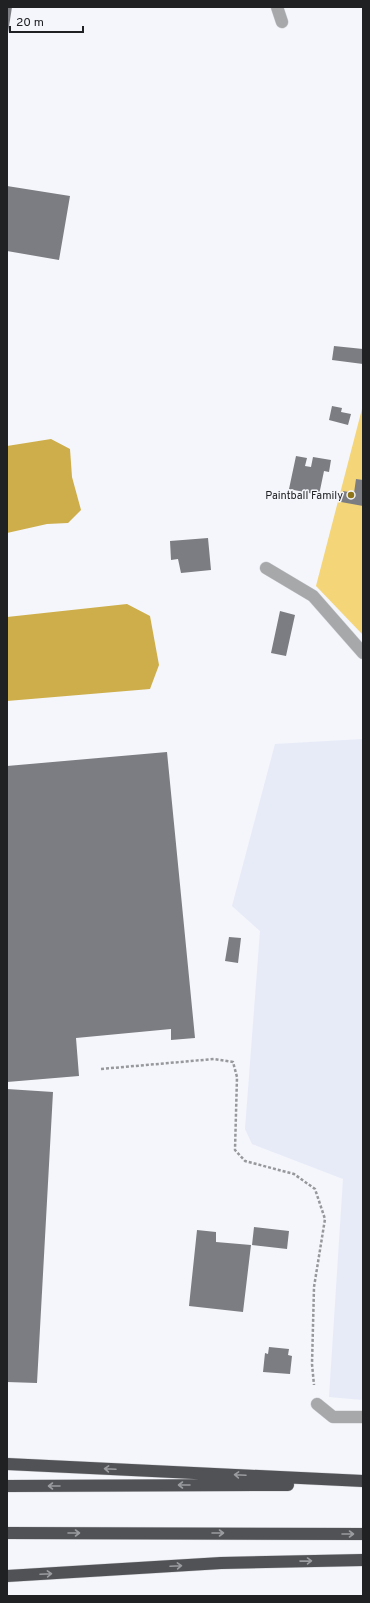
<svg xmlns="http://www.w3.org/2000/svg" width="370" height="1603" font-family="Overpass,sans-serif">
<rect width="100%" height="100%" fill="#f4f6fb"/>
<path fill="#e7ebf8" d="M363 739V1400L329 1397 343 1179 252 1144 245 1129 260 931 232 906 275 744Z"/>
<path fill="#f4d577" d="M363 405V635L316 586Z"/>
<path fill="#ceae4a" d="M51 439 70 449 72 477 81 510 68 523 47 524 7 533V446Z
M127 604 150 616 159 665 150 689 7 701V617Z"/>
<path fill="#7c7d83" d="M7 7H12L8 33H7Z
M7 186 70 196 59 260 7 251Z
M334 346 363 349V364L332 360Z
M332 406 342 408 341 412 351 414 348 425 329 420Z
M296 456 307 458 305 466 311 467 313 457 331 460 329 472 324 471 319 495 289 489Z
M356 479 363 480V506L341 502 343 491 354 493Z
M208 538 211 570 181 573 178 559 171 560 170 541Z
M280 611 295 615 286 656 271 653Z
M167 752 195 1038 171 1040V1029L76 1038 79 1076 7 1082V766Z
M229 937 241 938 238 963 225 961Z
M7 1089 53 1092 37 1383 7 1382Z
M254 1227 289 1231 287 1249 252 1245Z
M197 1230 216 1232V1242L251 1245 243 1312 189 1306Z
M269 1347 289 1349 288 1355 292 1356 290 1374 263 1372 265 1353 268 1354Z"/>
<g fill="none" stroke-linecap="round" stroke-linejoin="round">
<defs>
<path id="minor" d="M277 7 282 22
M266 568 313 596 363 653
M317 1404 333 1417H363"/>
<path id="highway" d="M7 1464 363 1481
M7 1486 288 1485
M7 1533 363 1534
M7 1576 221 1563 363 1560"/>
</defs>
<use href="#minor" stroke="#d2d4d8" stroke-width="13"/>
<use href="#highway" stroke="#d2d4d8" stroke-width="13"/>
<path stroke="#96989b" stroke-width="2.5" stroke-dasharray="3 2" stroke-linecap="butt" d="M101 1069 214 1059 233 1062 237 1077 235 1150 245 1161 294 1174 315 1189 325 1219 314 1287 312 1364 314 1385"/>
<use href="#minor" stroke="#a7a8aa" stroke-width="12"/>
<use href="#highway" stroke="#505256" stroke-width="12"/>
</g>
<defs><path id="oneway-shaft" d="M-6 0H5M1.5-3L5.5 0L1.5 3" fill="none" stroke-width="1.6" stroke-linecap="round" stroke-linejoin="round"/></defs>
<g stroke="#9a9ca0">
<use href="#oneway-shaft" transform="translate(110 1469) rotate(-177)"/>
<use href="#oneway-shaft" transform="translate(240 1475) rotate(-177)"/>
<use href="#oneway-shaft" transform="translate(184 1485) rotate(180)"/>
<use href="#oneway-shaft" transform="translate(54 1486) rotate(180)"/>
<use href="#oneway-shaft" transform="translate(74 1533)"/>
<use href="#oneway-shaft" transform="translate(218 1533)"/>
<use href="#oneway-shaft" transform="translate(348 1534)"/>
<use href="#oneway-shaft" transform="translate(306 1561) rotate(-1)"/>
<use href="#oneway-shaft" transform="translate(176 1566) rotate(-3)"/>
<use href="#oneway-shaft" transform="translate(46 1574) rotate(-3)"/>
</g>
<circle fill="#8f751a" stroke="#f4f6fb" stroke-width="1.5" cx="351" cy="495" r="4"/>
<g text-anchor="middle" stroke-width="3" stroke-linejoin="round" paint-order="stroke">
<g font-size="11" fill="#202123" stroke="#f4f6fb" text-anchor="end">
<text x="343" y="499">Paintball Family</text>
</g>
</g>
<rect width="370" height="1603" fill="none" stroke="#202123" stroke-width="16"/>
<path d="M10 26v6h73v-6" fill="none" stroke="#202123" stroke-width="2"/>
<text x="16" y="26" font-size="12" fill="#202123" stroke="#f4f6fb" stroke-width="3" paint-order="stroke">20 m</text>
</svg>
